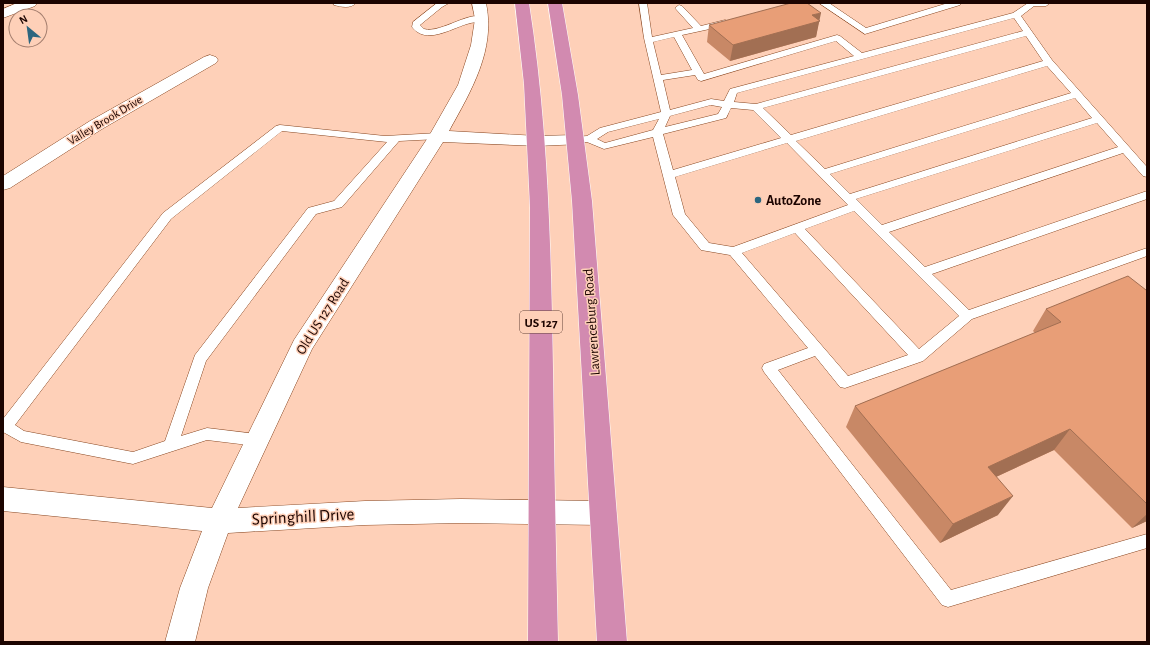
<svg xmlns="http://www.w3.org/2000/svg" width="1150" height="645" font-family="'Alegreya Sans',sans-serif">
<rect width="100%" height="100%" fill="#fed0b8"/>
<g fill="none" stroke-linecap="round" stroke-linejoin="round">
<defs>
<path id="service" d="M333 3H356C350 9 342 7 334 5Z
M437 3H449L442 7 420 25 424 29C441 34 474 7 486 19L485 21C479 22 473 22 467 24 450 29 426 45 412 27L413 22Z
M639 3H647L652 37 693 28 675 8 679 5 682 6 701 26 725 20 728 21 729 23 728 25 682 35 704 74 837 35 840 36 862 53 1013 13 1028 3H1050L1046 6H1034L1021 16 1052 60 1147 167V177L1143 176 1123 153 889 232 925 267 1147 191V199L932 274 969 310 1147 248V256L972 319 923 361 845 388 840 387 815 356 778 370 951 590 1147 534V548L948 607 942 605 764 372 762 368 764 364 808 348 730 255 701 250 673 215 653 137 604 149 587 142 575 143 570 140 575 137 587 136 600 128 661 112 644 38ZM1014 18 1023 31 756 104 734 102 737 93ZM1026 36 1043 61 791 135 763 108ZM674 37 692 70 661 75 653 42ZM836 41 854 56 730 89 724 101 711 99 670 110 663 80 695 75 698 80 701 81ZM1047 66 1071 93 825 169 796 141ZM1075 98 1092 118 850 194 830 174ZM711 105 722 107 718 114 665 127 670 116ZM731 108 753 110 781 138 673 170 663 134 726 118ZM659 119 653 130 605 143 597 139 608 132ZM1097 123 1118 147 882 225 856 199ZM787 143 848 205 733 247 709 243 685 214 675 177ZM854 211 959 316 919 349 805 229ZM795 233 908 355 848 376 742 253Z
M819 3H829L866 28 948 3H961L960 5 865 34Z
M280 125 385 136 438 133 443 136 438 139 399 141 342 207 316 214 206 361 181 436 207 428 257 434 262 436 264 440 262 444 257 446 207 440 133 464 21 442 3 432V419L163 213 276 126ZM282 131 387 142 334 201 308 208 195 355 165 441 133 452 24 431 15 425 171 219Z"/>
<path id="minor" d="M17 3H37L35 6 3 18V9Z
M472 3H486C496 50 471 91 449 131L537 136 575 135 581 136 584 140 581 144 537 146 443 142 312 349 238 508 365 501 461 499 603 501 612 505 616 513 612 521 603 525 461 523 365 525 228 533 208 588 195 642H165L180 588 202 531 3 511V487L212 508 294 340 429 136 458 85 471 45 475 19Z
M210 55 216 57 218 60 216 63 102 129 10 188 3 190V176L90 121 204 57Z"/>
<path id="trunk" d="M515 3H529C548 124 551 246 553 369 554 460 556 551 558 642H528L530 207 524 84Z
M548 3H562L578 95 592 201 627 642H597L572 201 562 95Z"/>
</defs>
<use href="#service" stroke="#884620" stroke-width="1"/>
<use href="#minor" stroke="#884620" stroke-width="1"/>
<use href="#trunk" stroke="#fff" stroke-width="1"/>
<use href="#service" fill="#fff" fill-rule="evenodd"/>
<use href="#minor" fill="#fff" fill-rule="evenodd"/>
<use href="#trunk" fill="#d28ab0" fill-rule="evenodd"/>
</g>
<path fill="#c88866" d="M819 20 816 37 730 61 707 42 709 25Z
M1147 290V521L1132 528 1054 450 996 477 998 515 940 543 846 427 855 406 1035 333 1033 331 1046 309Z"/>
<path fill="#a26f53" d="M821 13 816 37 730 61 733 45 812 15Z
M1070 429 1054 450 974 487 988 467Z
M1013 496 998 515 940 543 953 524Z
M1147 514V521L1132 528Z"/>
<path fill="#e89e77" stroke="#a26f53" d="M791 3H807L821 13 812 15 820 21 733 45 709 25Z
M1128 276 1146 290H1147V504L1070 429 988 467 1013 496 953 524 855 406 1061 322 1046 309Z"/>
<circle fill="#2c667f" stroke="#fed0b8" stroke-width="1.5" cx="758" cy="200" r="4"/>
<g text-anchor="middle" stroke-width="3" stroke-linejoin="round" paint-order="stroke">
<g font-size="12" fill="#1c0400" stroke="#fed0b8">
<text transform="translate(105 120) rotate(-31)" y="4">Valley Brook Drive</text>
</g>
<rect fill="#fed0b8" stroke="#604137" stroke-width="1" x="520" y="311" width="42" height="22" rx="3"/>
<g font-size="13" font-weight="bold" fill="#1c0400">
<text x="541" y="327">US 127</text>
</g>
<g font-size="14" font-weight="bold" fill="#1c0400" stroke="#fed0b8" text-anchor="start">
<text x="766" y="205">AutoZone</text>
</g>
<g font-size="14" fill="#1c0400" stroke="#fed0b8">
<text transform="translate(322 316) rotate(-58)" y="5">Old US 127 Road</text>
<text transform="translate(591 322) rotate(-94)" y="5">Lawrenceburg Road</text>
</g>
<g font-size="17" fill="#1c0400" stroke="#fed0b8">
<text transform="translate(303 516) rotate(-3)" y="6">Springhill Drive</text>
</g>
</g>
<rect width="1150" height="645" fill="none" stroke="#1c0400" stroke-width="8"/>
<g transform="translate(28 28) rotate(331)"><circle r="19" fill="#fed0b8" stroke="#a47e6e"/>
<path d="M0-3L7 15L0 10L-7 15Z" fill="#2c667f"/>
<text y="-6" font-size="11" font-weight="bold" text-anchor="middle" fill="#1c0400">N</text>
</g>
</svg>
